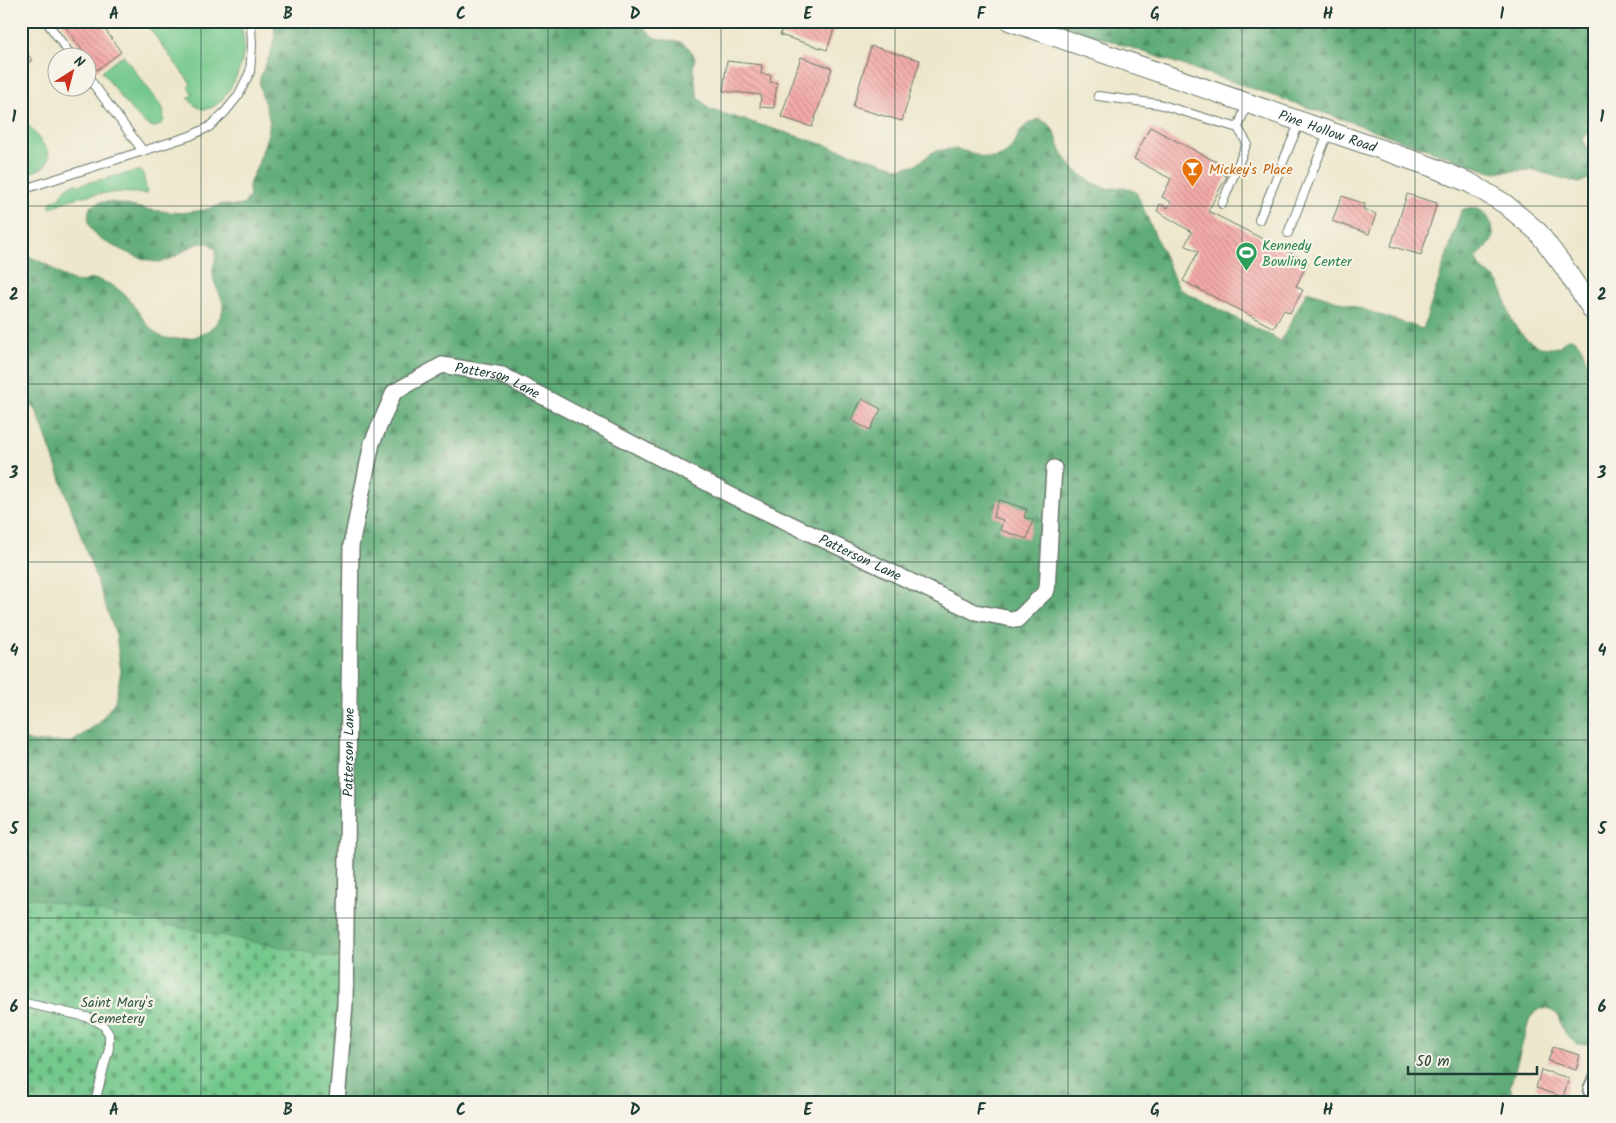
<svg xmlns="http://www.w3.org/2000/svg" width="1616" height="1123" font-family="Kalam,sans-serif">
<defs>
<pattern id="forest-firs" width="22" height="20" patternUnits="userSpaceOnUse" patternTransform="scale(1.25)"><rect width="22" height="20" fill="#5eac78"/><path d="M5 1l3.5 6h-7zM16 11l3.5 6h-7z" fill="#4d8d63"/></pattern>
<pattern id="cemetery-stones" width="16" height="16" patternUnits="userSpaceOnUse" patternTransform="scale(1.25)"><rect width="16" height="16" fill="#73c88c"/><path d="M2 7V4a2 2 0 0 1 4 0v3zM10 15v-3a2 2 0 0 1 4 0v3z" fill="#5ea473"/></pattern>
<pattern id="building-back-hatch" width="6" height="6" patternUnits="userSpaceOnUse" patternTransform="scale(1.25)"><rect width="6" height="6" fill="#f4aba9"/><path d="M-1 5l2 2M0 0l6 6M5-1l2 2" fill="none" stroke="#c58c8a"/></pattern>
</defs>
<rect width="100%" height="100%" fill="#f7f3e8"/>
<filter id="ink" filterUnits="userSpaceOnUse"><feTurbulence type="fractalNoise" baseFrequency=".02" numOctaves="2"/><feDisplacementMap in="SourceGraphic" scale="10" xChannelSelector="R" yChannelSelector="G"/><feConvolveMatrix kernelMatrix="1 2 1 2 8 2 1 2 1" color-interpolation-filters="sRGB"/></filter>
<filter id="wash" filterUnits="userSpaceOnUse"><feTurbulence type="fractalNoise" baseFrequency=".0096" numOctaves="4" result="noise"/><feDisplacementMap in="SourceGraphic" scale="20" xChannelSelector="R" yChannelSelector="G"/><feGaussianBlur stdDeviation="1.12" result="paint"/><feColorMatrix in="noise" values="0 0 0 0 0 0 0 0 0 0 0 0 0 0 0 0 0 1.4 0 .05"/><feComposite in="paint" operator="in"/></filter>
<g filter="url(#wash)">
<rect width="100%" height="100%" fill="#ede7cc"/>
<path fill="#73c88c" stroke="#498260" d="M144 21H162L169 30 180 21H240C243 33 245 44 243 56 239 78 213 132 188 98L193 94 188 87 191 84Z
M123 55 163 108 164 120C162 123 160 126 155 127 140 128 111 83 102 71Z
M21 115 48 151C53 169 34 171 21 175V149L23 148 21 140 26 137 21 130Z
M137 171H141L143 173 147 194C119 191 76 192 52 208L49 206 52 201 61 197C64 188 68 186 76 183L78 185Z"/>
<path fill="url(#forest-firs)" stroke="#3e7456" d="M272 21H637L655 38 681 42 689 48 695 58 693 69 698 97 709 109 900 168C905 167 911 166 916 164 923 161 928 154 935 151 940 150 949 149 954 149 970 150 984 162 999 157 1021 148 1013 124 1040 119L1050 125 1055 133 1061 151 1073 169 1090 181 1106 189 1124 187 1136 192 1179 289 1281 341 1307 291 1423 329 1461 211C1477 200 1494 218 1493 235 1492 245 1483 250 1476 257 1478 272 1494 273 1500 285 1505 293 1505 302 1508 310 1513 328 1529 347 1548 348 1551 349 1556 347 1559 347L1564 341 1571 338C1585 345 1581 350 1587 362 1588 365 1592 368 1595 371V1038C1579 1057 1560 1031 1558 1015 1551 1010 1547 1008 1538 1009L1530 1018 1510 1087 1515 1102H55L21 908V738L32 742H72L99 723 115 701 121 671 116 635 37 412 24 396 21 395V253C31 257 40 261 49 266 59 273 66 281 79 282 84 282 89 279 94 279 100 280 110 284 115 287 134 299 141 322 158 335 166 340 179 339 188 338 205 337 228 319 222 300 219 291 214 285 213 275 212 265 217 261 216 250L209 243C205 243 201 243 197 244 183 249 172 263 155 262 143 260 104 244 96 235 88 227 87 217 90 207L100 202H111L150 210 182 213 205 210 222 204 235 206 243 205 250 196C246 183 254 175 258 164 262 152 267 139 269 127 272 114 257 92 260 79 265 60 281 42 272 21Z
M1052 21H1595V126L1583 139 1595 165V176L1579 183 1533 170 1491 172 1345 120Z"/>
<path fill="url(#cemetery-stones)" stroke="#498260" d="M21 896 341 959 332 1102H21Z"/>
<g id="blocks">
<path fill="url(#building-back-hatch)" d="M61 21H99L121 52 97 70Z
M784 21H830L836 23 827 50 780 35Z
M21 45 32 60 21 68Z
M871 46 920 60 902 121 853 107Z
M801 57 832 68 812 127 781 117Z
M727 61 762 65 761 74 771 75 770 82 777 83 774 108 760 107 761 95 723 91Z
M1150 127 1226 167 1223 174 1227 176 1208 211 1308 262 1296 286 1303 290 1290 313 1284 310 1274 328 1183 281 1198 252 1185 245 1192 232 1157 211 1160 204 1168 208 1171 202 1162 197 1171 179 1134 159Z
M1407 194 1437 203 1421 255 1391 246Z
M1342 196 1365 204 1363 209 1376 214 1369 234 1332 221Z
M862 399 881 409 870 430 851 420Z
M999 500 1027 509 1024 517 1033 520 1027 539 1000 530 1003 520 993 517Z
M1553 1047 1580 1055 1576 1070 1548 1061Z
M1541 1070 1569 1078 1563 1097 1536 1088Z"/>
</g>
</g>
<g filter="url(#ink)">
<use href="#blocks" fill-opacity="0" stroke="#677869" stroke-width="1"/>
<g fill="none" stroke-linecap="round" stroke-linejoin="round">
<defs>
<path id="service" d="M46 21 73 58
M88 77 143 151
M1098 96 1159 104 1238 128 1247 103
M21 190 190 136 209 127 225 112 238 96 250 72 252 46 251 25 249 21
M1222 204 1247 143 1238 128
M1259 220 1300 121
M1288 233 1329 131
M21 1002 91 1018 103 1025 109 1034V1048L95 1102"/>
<g id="minor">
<path d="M1591 1090 1595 1081"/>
<path id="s1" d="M337 1102 345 1004 351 546 372 443 394 392 442 365 502 375 734 497 975 612 1017 620 1047 590 1054 468"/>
</g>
<g id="tertiary">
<path id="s2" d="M1010 21 1432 167 1470 183 1505 204 1538 232 1562 264 1595 314"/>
</g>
</defs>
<use href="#service" stroke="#677869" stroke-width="10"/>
<use href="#minor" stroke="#677869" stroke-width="18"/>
<use href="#tertiary" stroke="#677869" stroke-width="21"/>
<use href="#service" stroke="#fff" stroke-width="8"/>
<use href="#minor" stroke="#fff" stroke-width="15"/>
<use href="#tertiary" stroke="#fff" stroke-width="19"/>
</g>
</g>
<path fill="none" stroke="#1f3d34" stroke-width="1" stroke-opacity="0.55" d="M201 21V1102M374 21V1102M548 21V1102M721 21V1102M895 21V1102M1068 21V1102M1242 21V1102M1415 21V1102M21 206H1595M21 384H1595M21 562H1595M21 740H1595M21 918H1595"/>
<defs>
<symbol id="bar-pin" viewBox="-11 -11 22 30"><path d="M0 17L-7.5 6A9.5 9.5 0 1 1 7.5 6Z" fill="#e8710a" stroke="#f7f3e8"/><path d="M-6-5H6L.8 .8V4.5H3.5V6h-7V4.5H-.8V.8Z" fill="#fff"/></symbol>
<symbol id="stadium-pin" viewBox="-11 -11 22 30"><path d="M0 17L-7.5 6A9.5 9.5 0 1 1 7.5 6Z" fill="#2e9e5b" stroke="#f7f3e8"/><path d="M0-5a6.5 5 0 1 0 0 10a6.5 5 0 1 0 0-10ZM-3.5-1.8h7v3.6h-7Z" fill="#fff"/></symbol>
</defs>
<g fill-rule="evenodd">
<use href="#bar-pin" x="1180" y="156" width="25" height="34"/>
<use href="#stadium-pin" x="1234" y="240" width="25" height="34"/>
</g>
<g text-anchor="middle" stroke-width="4.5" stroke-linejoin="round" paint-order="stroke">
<g font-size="14" fill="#1f3d34" stroke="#f7f3e8">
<text dy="5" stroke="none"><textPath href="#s2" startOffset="336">Pine Hollow Road</textPath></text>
<text dy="5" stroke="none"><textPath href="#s1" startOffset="830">Patterson Lane</textPath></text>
<text dy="5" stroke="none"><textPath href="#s1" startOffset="1235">Patterson Lane</textPath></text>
<text dy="5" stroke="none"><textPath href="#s1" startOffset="350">Patterson Lane</textPath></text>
</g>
<g font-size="14" fill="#c56008" stroke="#f7f3e8" text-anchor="start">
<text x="1209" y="174">Mickey's Place</text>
</g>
<g font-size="14" fill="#27864d" stroke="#f7f3e8" text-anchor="start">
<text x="1262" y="250">Kennedy<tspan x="1262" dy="16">Bowling Center</tspan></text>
</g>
<g font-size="14" fill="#305946" stroke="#f7f3e8">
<text x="117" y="1007">Saint Mary's<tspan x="117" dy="16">Cemetery</tspan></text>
</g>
</g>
<rect width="1616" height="1123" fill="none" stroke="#f7f3e8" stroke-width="55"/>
<g transform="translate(72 72) rotate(36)"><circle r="24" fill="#f7f3e8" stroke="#a1aaa0"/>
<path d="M0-4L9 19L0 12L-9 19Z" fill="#c8321e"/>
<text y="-8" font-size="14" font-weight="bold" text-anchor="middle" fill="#1f3d34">N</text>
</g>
<path d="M1408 1066v8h129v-8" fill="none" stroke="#1f3d34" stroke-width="2.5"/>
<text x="1416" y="1066" font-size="15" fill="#1f3d34" stroke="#f7f3e8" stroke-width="4" paint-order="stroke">50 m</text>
<rect x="28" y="28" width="1560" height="1068" fill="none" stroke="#1f3d34" stroke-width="2"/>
<g font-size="16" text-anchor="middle" font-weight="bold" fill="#1f3d34">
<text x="114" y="19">A</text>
<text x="288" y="19">B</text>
<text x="461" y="19">C</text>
<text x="635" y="19">D</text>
<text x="808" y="19">E</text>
<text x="981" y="19">F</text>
<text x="1155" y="19">G</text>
<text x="1328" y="19">H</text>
<text x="1502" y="19">I</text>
<text x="14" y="122">1</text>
<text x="1602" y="122">1</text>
<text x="14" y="300">2</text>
<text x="1602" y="300">2</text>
<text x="14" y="478">3</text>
<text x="1602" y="478">3</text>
<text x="14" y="656">4</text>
<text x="1602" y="656">4</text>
<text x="14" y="834">5</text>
<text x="1602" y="834">5</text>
<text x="14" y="1012">6</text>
<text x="1602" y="1012">6</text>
<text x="114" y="1115">A</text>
<text x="288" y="1115">B</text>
<text x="461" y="1115">C</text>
<text x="635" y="1115">D</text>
<text x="808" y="1115">E</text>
<text x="981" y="1115">F</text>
<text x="1155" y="1115">G</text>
<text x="1328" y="1115">H</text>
<text x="1502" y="1115">I</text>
</g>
</svg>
